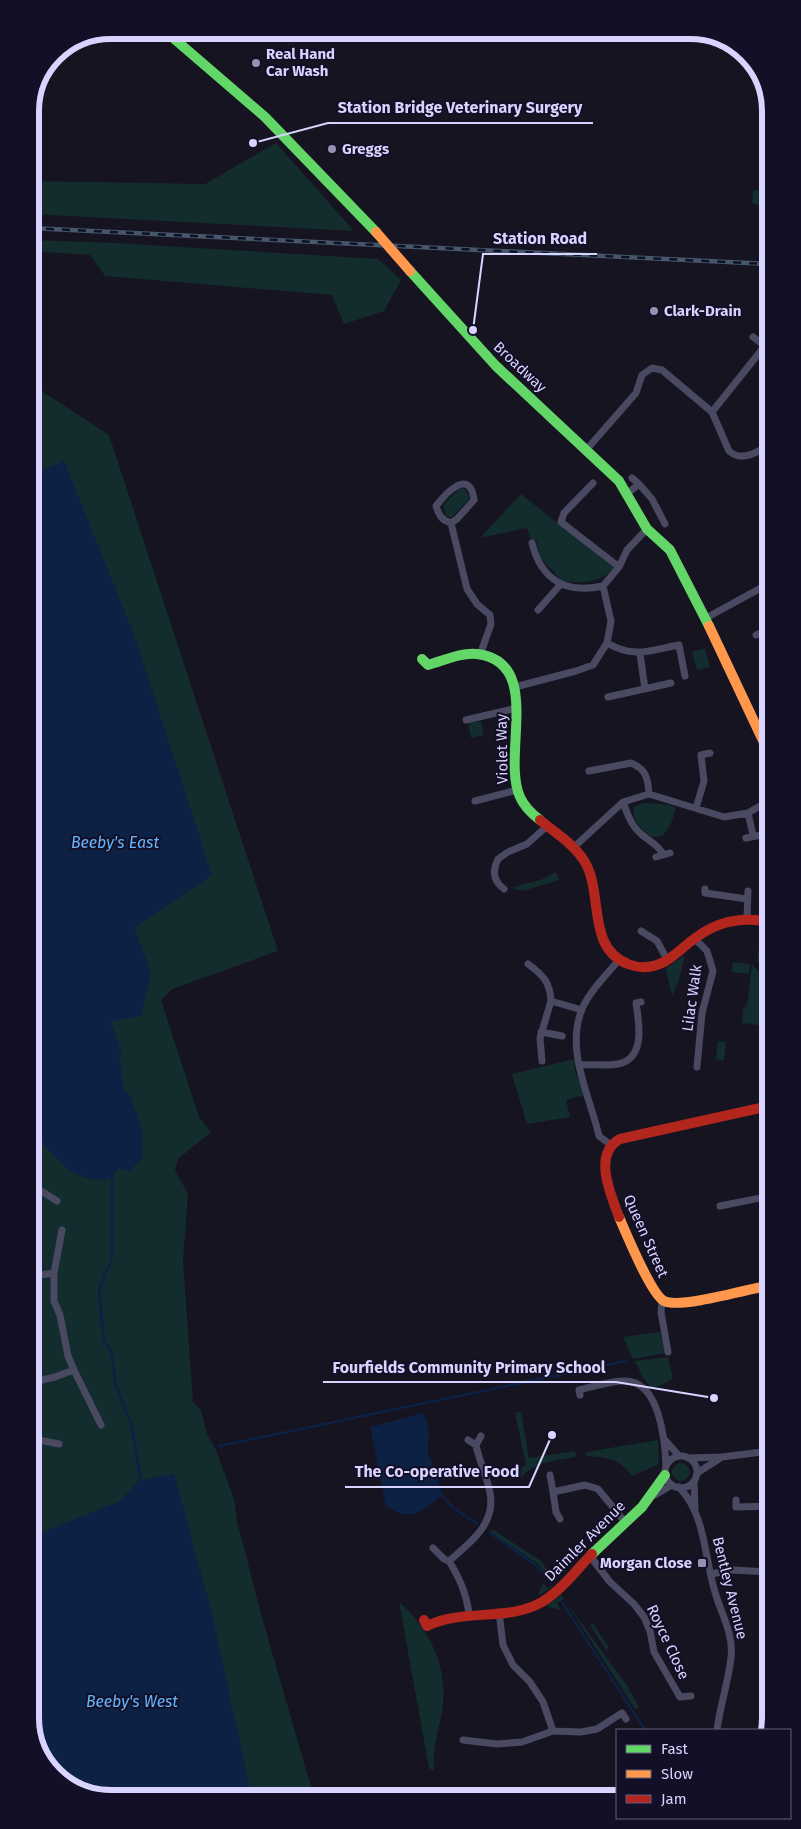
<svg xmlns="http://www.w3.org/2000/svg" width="801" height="1829" font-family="'Fira Sans',sans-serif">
<rect width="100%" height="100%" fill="#161421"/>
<path fill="#132c2d" d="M276 143 354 231 30 214V181L205 184Z
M753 190 767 191V209L752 203Z
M31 240 115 243 378 259 401 280 384 311 344 324 332 295 105 276 90 255 31 251Z
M31 384 109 435 278 951 172 989 161 1000 199 1117 211 1132 178 1159 175 1170 188 1194 183 1261 193 1402 201 1410 207 1434 216 1450 234 1499 237 1521 261 1614 314 1797 106 1799 62 1782 34 1744Z
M460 488 465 489 470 498 452 517 446 516 443 505Z
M521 494 614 568C600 583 581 584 562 581L540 557 536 540 531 541 527 528 480 538Z
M705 648 710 667 697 670 692 652Z
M481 721 484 735 471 738 468 723Z
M643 803 665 804 676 807C674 815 671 827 665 833 652 847 630 821 634 807Z
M556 872 559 880 523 891 514 889 513 887 543 879Z
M759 945 764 946 762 964 757 962Z
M685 955 678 983 672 996 666 968Z
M733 962 750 964 749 974 732 972Z
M752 964 769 984V1026L742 1023 743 1009 747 1006Z
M718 1041 726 1042 724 1061 716 1059Z
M574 1059 575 1071 585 1095 566 1100 570 1117 527 1124 512 1074Z
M660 1332 665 1353 633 1359 623 1337Z
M668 1357 673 1379 653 1389 644 1379 635 1361Z
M521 1412 529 1458 575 1451 576 1457C559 1460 532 1462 521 1478L520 1469 526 1465 515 1413Z
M658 1440 659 1464 632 1476C617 1457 609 1458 586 1456V1452Z
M672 1472a9 9 0 1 1 18 0a9 9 0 1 1-18 0Z
M492 1529 541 1561 548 1571 545 1573 538 1564 490 1532Z
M543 1582 547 1588 555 1585 538 1596Z
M561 1595 626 1684 639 1707 635 1709 564 1599 557 1603 560 1608 559 1610 546 1606Z
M399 1602C430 1629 449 1668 442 1711 439 1730 432 1752 434 1771L429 1768Z
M593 1623 609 1648 606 1650 590 1625Z"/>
<path fill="#0d2144" d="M64 461 134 635 212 875 134 928 151 972 141 1016 110 1021 122 1051 119 1053 124 1092H128C134 1109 148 1135 141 1153L143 1156 129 1172 118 1168 112 1178C75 1187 52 1156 33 1129L31 476Z
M424 1413 429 1429 428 1453 437 1475 442 1495C423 1510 412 1524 386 1506L370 1427Z
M174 1474 211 1610 252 1798 106 1799 62 1782 34 1744V1536L120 1501 139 1480Z"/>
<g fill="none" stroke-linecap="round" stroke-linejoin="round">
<path stroke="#0d2144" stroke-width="2.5" d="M112 1176V1257L99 1291 104 1341 111 1351 116 1386 132 1426 141 1482
M219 1446 626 1361
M441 1494 453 1508 477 1524
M490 1533 537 1566 551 1583
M562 1602 645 1730"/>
<path stroke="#4a4962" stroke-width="7" d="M753 337 765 346
M712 412 767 343
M587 449 636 393 642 375 652 368 662 370 712 412 729 451C741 462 755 453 768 446
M593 483 564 513 561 522 619 567
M639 484 652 499 665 524
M627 494 639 484 632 478
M451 523 457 519 474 500C470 467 446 493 436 506 439 515 441 520 451 523L467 589 477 604 490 615 491 624 480 655
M532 543C541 580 566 594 603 586
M538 610 560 585
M706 618 768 584
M756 635 761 633 768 650
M607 643C635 659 650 650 679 645L685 676
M640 654 645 689
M515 687 576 671 593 665 607 643 611 621 603 586 619 567 627 550 647 529
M608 697 671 683
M466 720 517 708
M589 771 631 763C646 769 648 778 649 794
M475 801 517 790
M623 802C627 813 631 825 640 833 648 841 657 843 663 854
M696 808 704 781 701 755 710 753
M748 813 753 835
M746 838 761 835
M573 848 623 802 649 794 724 817 748 813 769 801
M656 857 670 853
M504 889C493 881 492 871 498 859L508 852 527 844 546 827
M705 889V893L747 899
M747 918 748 891
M641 931 657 941 668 961
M695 939 707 951 713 971 702 1013 697 1067
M528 964C543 975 550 982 551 1001L582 1010
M541 1032 562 1036
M542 1061 540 1038 551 1001
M579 1065C592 1064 606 1066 618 1064 646 1059 639 1022 636 1003L641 1002
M611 1145 599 1136C590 1096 565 1051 582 1009 590 991 606 975 619 960
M33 1186 57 1201
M720 1206 770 1196
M54 1273V1301L60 1315 68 1356 74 1370
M33 1276 54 1273 62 1230
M662 1300 661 1312 668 1352
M33 1382 55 1377 74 1370 101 1425
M580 1395 579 1390C593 1387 609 1381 624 1381 660 1380 665 1441 666 1466
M34 1439 59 1444
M468 1440 476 1445
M665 1440 679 1456
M665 1472a16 16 0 1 1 32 0a16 16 0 1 1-32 0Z
M688 1458 722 1457 770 1451
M697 1473 722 1457
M550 1475 553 1492 585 1485 598 1489 625 1522
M694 1481 695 1509
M679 1487C706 1515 704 1557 715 1592 721 1614 734 1634 731 1658 728 1683 720 1706 717 1730
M553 1492 556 1512 560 1519
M655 1495 672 1485
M736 1500V1507L770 1506
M433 1548 444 1559 449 1561
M590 1556 610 1582 634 1604 644 1617 650 1631 654 1652 680 1697 691 1696
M711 1574 733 1570 771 1572
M499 1612 503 1645 513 1665 530 1682 543 1702 553 1731
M469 1613C466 1593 460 1579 449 1561 470 1543 496 1524 490 1493 487 1476 479 1461 476 1445L481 1436
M463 1740 497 1744 522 1742 553 1731 581 1732 597 1729 622 1713 626 1719"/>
<path stroke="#63d668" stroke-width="10" d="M164 30 265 117 376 232
M410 271 496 366 619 481 647 529 670 550 709 626
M422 659 428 665C443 661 461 652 477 654 544 662 501 755 520 797 524 806 532 814 540 820
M592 1554 642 1507 665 1475"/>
<path stroke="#ff974d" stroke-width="10" d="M709 626 768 751
M619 1217C626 1233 651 1294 664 1301 680 1309 749 1289 770 1285"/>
<path stroke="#b3261e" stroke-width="10" d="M540 820C555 833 576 845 586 864 603 896 587 948 628 964 640 969 652 968 664 962 675 956 684 946 694 939 717 921 741 916 769 922
M619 1217C611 1195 592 1154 620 1139L769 1106
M424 1620 427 1626C464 1608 507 1622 542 1602 562 1590 576 1570 592 1554"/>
<defs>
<path id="rail" d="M30 228 767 264"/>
</defs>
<use href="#rail" stroke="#43596b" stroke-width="4.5"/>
<use href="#rail" stroke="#130f26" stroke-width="2.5" stroke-dasharray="8" stroke-linecap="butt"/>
<path stroke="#ff974d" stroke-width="10" d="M376 232 410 271"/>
</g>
<g fill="#9591b1" stroke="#130f26" stroke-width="2">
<circle cx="256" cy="63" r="5"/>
<circle cx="332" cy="149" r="5"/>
<circle cx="654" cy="311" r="5"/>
<rect x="697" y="1558" width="10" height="10" rx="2.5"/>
</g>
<g text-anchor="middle" stroke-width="4" stroke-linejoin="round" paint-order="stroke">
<g font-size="15" font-weight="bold" fill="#d9d4ff" stroke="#130f26" text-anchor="start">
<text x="266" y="59">Real Hand<tspan x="266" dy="17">Car Wash</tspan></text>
<text x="342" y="154">Greggs</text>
<text x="664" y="316">Clark-Drain</text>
<text x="692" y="1568" text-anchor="end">Morgan Close</text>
</g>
<g font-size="15" fill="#d9d4ff" stroke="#130f26">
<text transform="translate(520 367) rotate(43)" y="5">Broadway</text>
<text transform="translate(502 749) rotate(-91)" y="5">Violet Way</text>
<text transform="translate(692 998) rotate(-82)" y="5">Lilac Walk</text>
<text transform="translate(646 1236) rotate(66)" y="5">Queen Street</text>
<text transform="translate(585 1541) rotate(-45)" y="5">Daimler Avenue</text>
<text transform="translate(730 1588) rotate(76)" y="5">Bentley Avenue</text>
<text transform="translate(668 1642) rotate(65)" y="5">Royce Close</text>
</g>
<g font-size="16" font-style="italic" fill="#62b6ff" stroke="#130f26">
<text x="115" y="848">Beeby's East</text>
<text x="132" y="1707">Beeby's West</text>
</g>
</g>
<path d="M0 0H801V1829H0ZM111 39H690A72 72 0 0 1 762 111V1718A72 72 0 0 1 690 1790H111A72 72 0 0 1 39 1718V111A72 72 0 0 1 111 39Z" fill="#130f26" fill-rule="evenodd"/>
<path fill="none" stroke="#d9d4ff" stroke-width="6" d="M111 39H690A72 72 0 0 1 762 111V1718A72 72 0 0 1 690 1790H111A72 72 0 0 1 39 1718V111A72 72 0 0 1 111 39Z"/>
<path fill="none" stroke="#d9d4ff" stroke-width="2" d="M253 143L328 123H593M473 330L483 254H597M714 1398L616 1382H323M552 1435L529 1487H345"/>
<g fill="#d9d4ff" stroke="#130f26" stroke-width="2">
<circle cx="253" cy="143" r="5"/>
<circle cx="473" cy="330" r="5"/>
<circle cx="714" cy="1398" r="5"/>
<circle cx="552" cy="1435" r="5"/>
</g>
<g font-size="16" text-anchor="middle" font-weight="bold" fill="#d9d4ff" stroke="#130f26" stroke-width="4" stroke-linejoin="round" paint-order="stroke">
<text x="460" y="113">Station Bridge Veterinary Surgery</text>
<text x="540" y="244">Station Road</text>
<text x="469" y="1373">Fourfields Community Primary School</text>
<text x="437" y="1477">The Co-operative Food</text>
</g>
<rect x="616" y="1729" width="175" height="90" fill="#130f26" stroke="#625e7d"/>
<rect x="626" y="1745" width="25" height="8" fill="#63d668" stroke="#625e7d"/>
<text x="661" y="1754" font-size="15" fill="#d9d4ff">Fast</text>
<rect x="626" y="1770" width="25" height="8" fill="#ff974d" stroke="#625e7d"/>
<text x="661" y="1779" font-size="15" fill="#d9d4ff">Slow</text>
<rect x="626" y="1795" width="25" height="8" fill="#b3261e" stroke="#625e7d"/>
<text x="661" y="1804" font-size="15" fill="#d9d4ff">Jam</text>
</svg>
